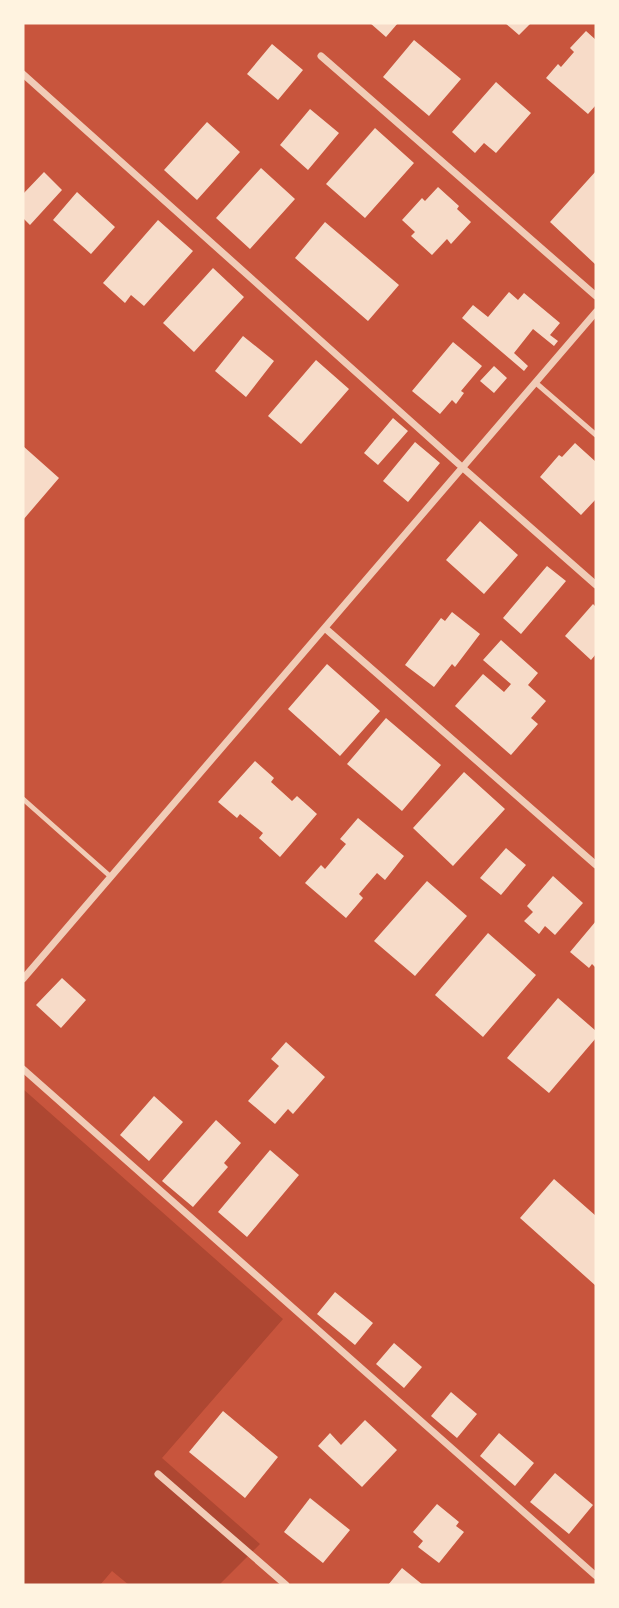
<svg xmlns="http://www.w3.org/2000/svg" width="619" height="1608" font-family="Roboto,sans-serif">
<rect width="100%" height="100%" fill="#c8553d"/>
<path fill="#ae4732" d="M23 1089 283 1319 162 1458 260 1544 219 1585H129L112 1571 100 1585H23Z"/>
<path fill="#f7dbc8" d="M370 23H398L386 37Z
M505 23H531L519 35Z
M586 31 596 40V105L588 114 546 78 558 64 561 67 574 52 570 48Z
M414 40 461 79 429 116 383 77Z
M272 44 303 70 278 100 247 74Z
M496 82 531 113 496 153 484 143 475 153 452 132Z
M310 109 339 133 308 170 280 145Z
M207 122 240 152 197 200 164 170Z
M375 128 414 163 365 218 326 184Z
M261 168 295 199 250 249 216 218Z
M596 171V265L550 222Z
M44 172 62 190 30 225 23 218V194Z
M438 187 459 206 457 209 471 222 451 244 447 239 432 255 411 236 415 232 402 220 422 198 425 201Z
M77 192 115 227 91 254 53 220Z
M158 220 193 251 144 306 131 295 125 303 103 283Z
M325 222 399 285 368 321 295 258Z
M213 268 244 297 194 352 163 323Z
M509 292 518 300 524 293 560 323 550 335 558 341 554 346 533 329 514 353 528 366 524 371 462 318 473 305 488 317Z
M243 336 274 361 246 397 215 371Z
M453 342 482 366 461 391 464 393 456 404 452 400 440 414 412 391Z
M316 360 349 389 301 444 268 416Z
M494 366 507 378 494 393 480 381Z
M393 418 408 431 378 465 364 453Z
M415 442 440 463 408 502 383 481Z
M575 443 596 462V499L581 515 540 477 559 455 562 457Z
M23 446 59 478 23 520Z
M480 521 518 555 484 594 446 560Z
M547 566 566 581 521 634 503 618Z
M593 604 596 607V654L591 660 565 636Z
M452 612 480 634 455 667 452 664 434 687 405 665 441 618 445 621Z
M501 640 538 673 528 685 546 701 531 718 538 724 511 755 455 706 483 674 504 692 511 684 483 660Z
M327 664 380 711 340 756 288 709Z
M386 718 441 765 402 811 347 764Z
M255 761 274 778 271 782 292 801 297 796 317 814 280 857 259 838 263 833 240 814 237 818 218 802Z
M464 772 505 809 453 866 413 828Z
M358 818 404 856 385 880 377 873 359 894 363 898 346 918 305 883 321 865 325 869 346 844 340 839Z
M506 848 526 865 501 895 480 878Z
M553 876 583 903 555 935 545 926 539 934 524 921 533 912 527 906Z
M427 881 467 916 415 976 374 941Z
M596 921V968L592 964 589 968 570 952Z
M488 933 536 975 483 1037 435 995Z
M62 978 86 1000 61 1028 36 1005Z
M558 998 596 1031V1038L549 1093 507 1058Z
M286 1042 325 1077 293 1114 288 1109 275 1124 248 1101 279 1066 271 1059Z
M154 1096 183 1122 149 1161 120 1135Z
M216 1120 241 1143 224 1163 228 1167 193 1207 162 1181Z
M270 1150 299 1175 247 1237 218 1212Z
M554 1179 596 1216V1286L520 1218Z
M335 1292 373 1323 355 1345 317 1314Z
M394 1343 422 1367 404 1388 376 1364Z
M451 1392 477 1414 457 1438 431 1416Z
M223 1411 278 1457 245 1498 189 1452Z
M365 1420 397 1450 362 1487 318 1446 330 1433 341 1445Z
M499 1433 534 1463 515 1486 480 1456Z
M555 1473 593 1505 569 1534 530 1502Z
M310 1498 350 1530 323 1563 284 1532Z
M437 1504 459 1522 456 1526 464 1532 439 1563 418 1547 423 1541 413 1532Z
M402 1568 423 1585H388Z"/>
<g fill="none" stroke-linecap="round" stroke-linejoin="round">
<path stroke="#f1ccb7" stroke-width="5" d="M536 383 596 435
M23 799 111 877"/>
<path stroke="#f1ccb7" stroke-width="7" d="M321 56 596 296
M23 74 463 468 596 585
M326 629 596 865
M23 979 596 312
M23 1069 596 1576
M158 1474 286 1585"/>
</g>
<rect width="619" height="1608" fill="none" stroke="#fff3e0" stroke-width="49"/>
</svg>
